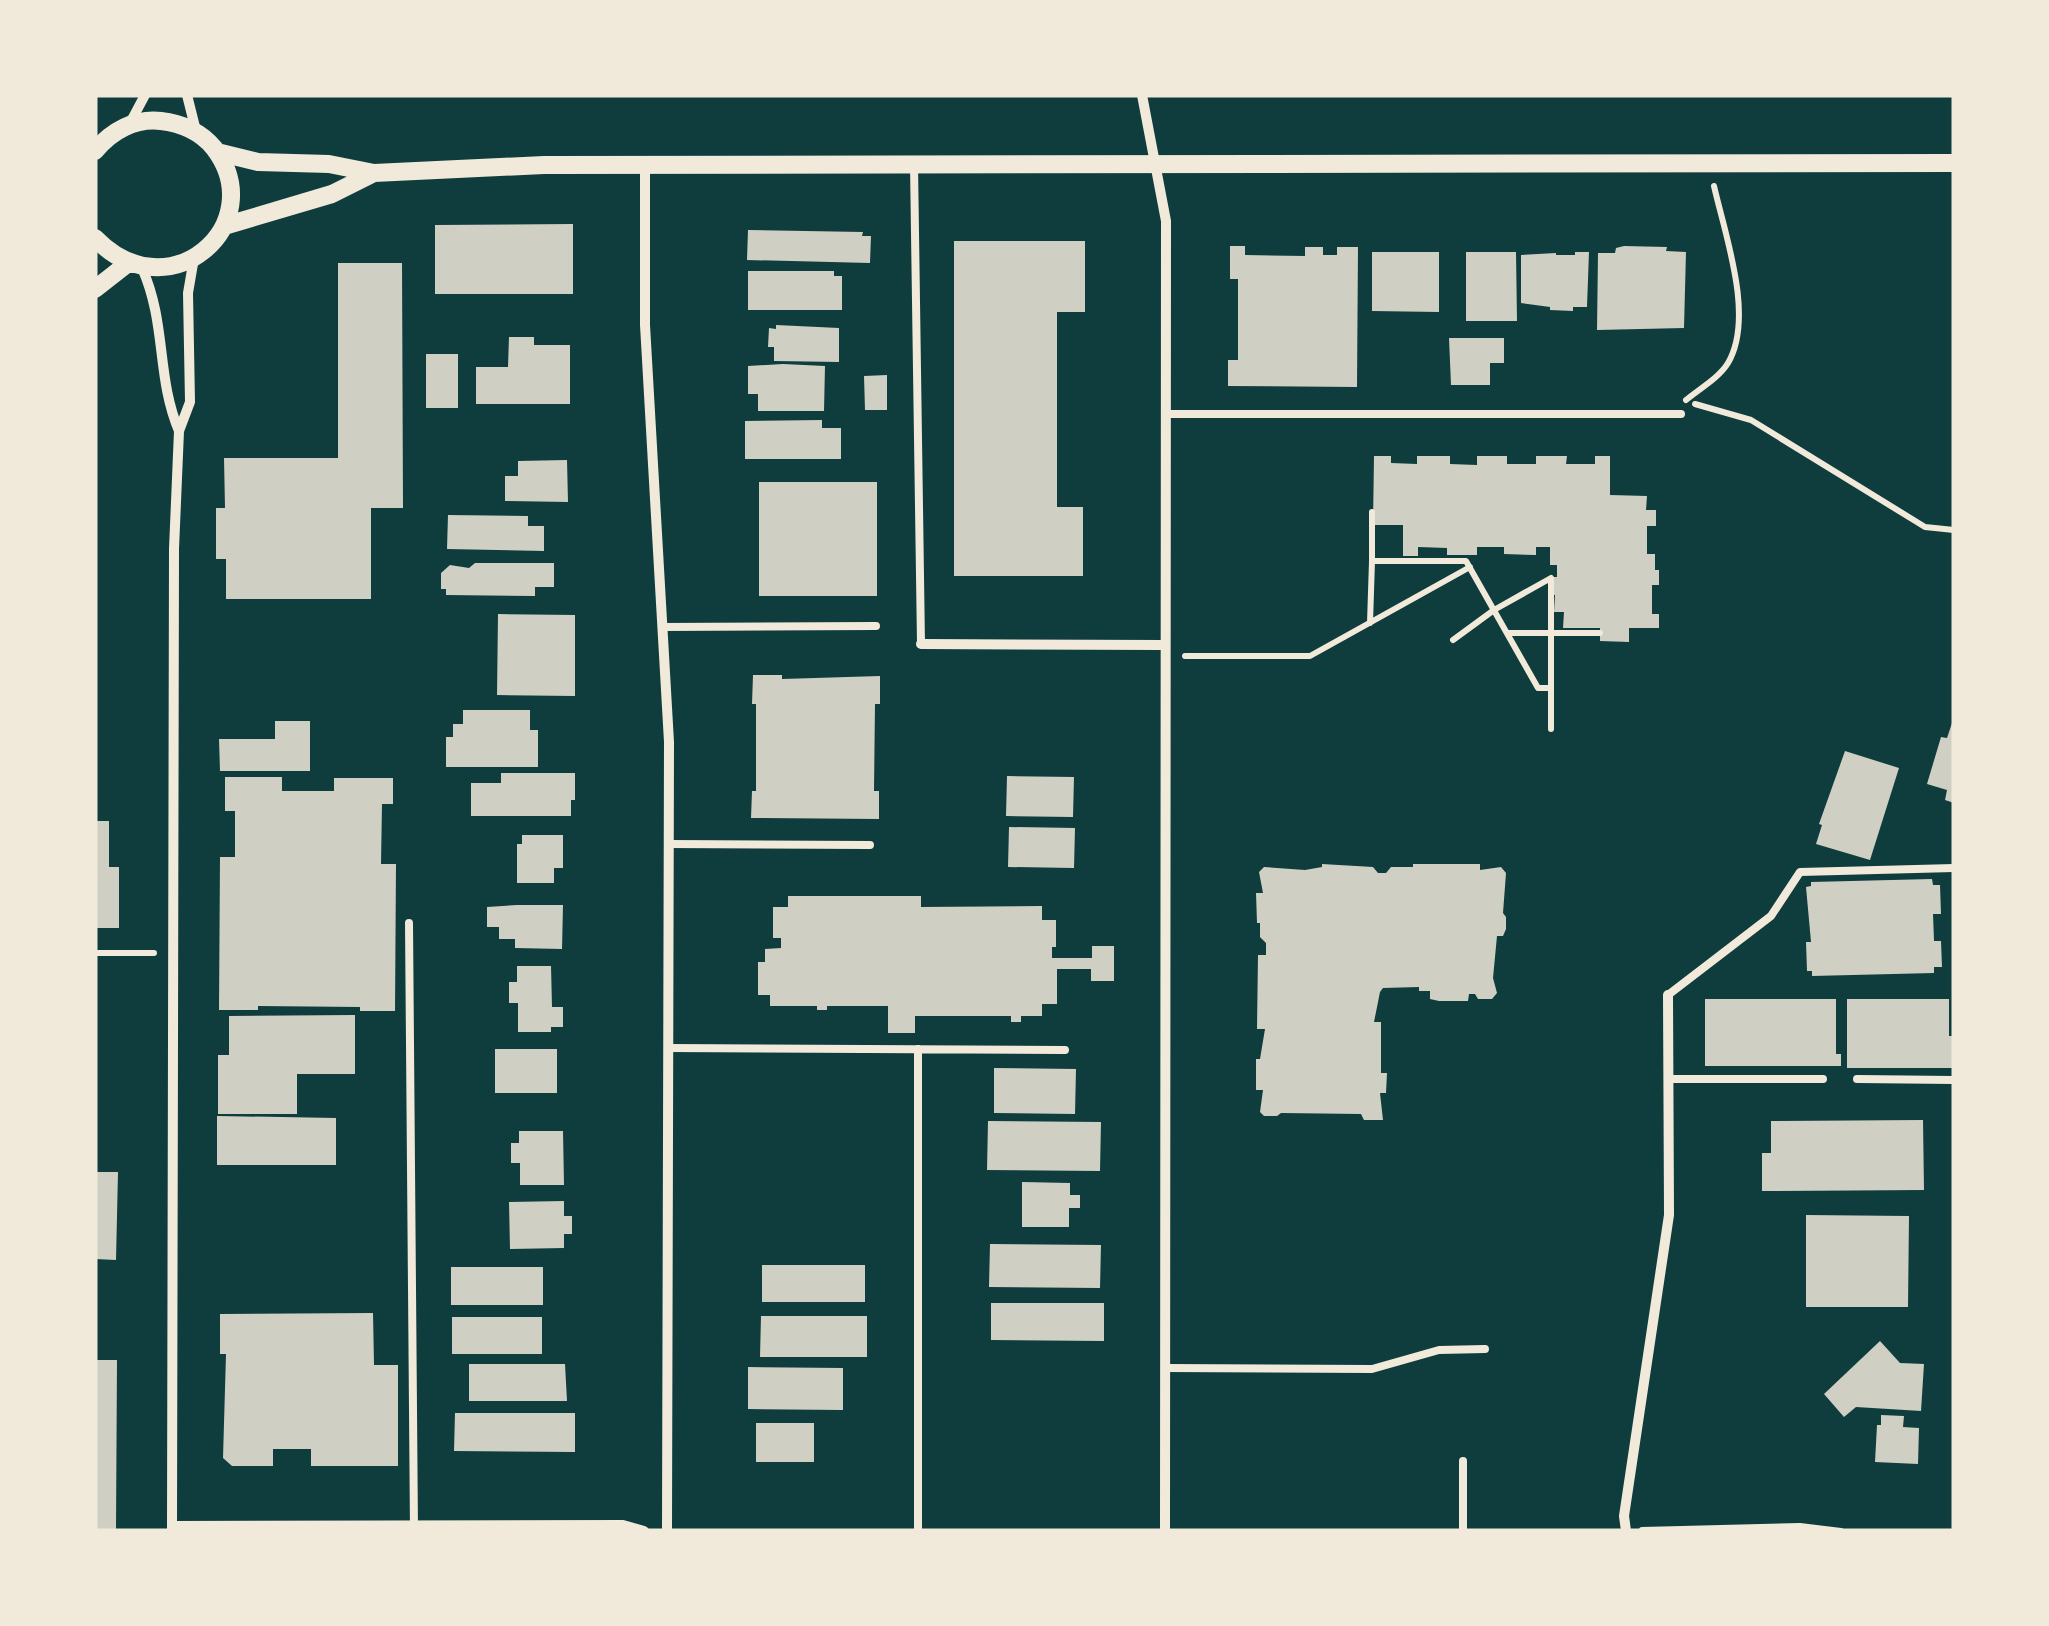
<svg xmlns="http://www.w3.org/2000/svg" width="2049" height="1626" font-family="'Open Sans',sans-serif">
<rect width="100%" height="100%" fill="#0f3d3e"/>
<path fill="#cfcfc3" d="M573 224V294H435V225Z
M748 230 863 232 862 236H871L870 263 747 260Z
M954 241H1085V312H1057V507H1083V576H954Z
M1230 246H1245V255L1305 256V247H1323V255H1337V247H1358L1357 387 1228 386V360H1238V279H1230Z
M1624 246 1667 247 1666 251 1686 252 1684 328 1597 330 1598 253H1615L1616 248Z
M1372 252H1439V312L1372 311Z
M1466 252H1516L1517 321H1466Z
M1575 252H1589L1587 307H1573V311L1550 310V307L1521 303V255L1556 253V255H1575Z
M338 263H402L403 508H371V599H226V559H216V508H225L224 458H338Z
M748 271H834V276H842V310H748Z
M776 325 839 328V362L774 361V347H768L769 328 776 329Z
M509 337H534V345H570V404H476V367H508Z
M1449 338H1504V363H1490V385H1451Z
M426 354H458V408H426Z
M783 364 825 366 824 411H758V394H748V366Z
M887 375V410H865L864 376Z
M822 420V428H841V459H745V421Z
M1374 456H1391V463L1417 464V456H1450V464L1477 465V456H1507V464H1536V456H1567L1566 464H1595V456H1610V495L1647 496 1646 510H1656V526H1647V554H1655V570H1659V585H1652V614H1659V628H1629V642L1600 641V628H1563L1564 612H1554L1555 595H1551V577H1557V565H1550V547H1536V555L1504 554V547H1477V555H1447V548L1418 547V556H1403V525H1373Z
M567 460 568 502 505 501V476H518V461Z
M759 482H877V596H759Z
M448 515 528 516V526H544V551L447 549Z
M475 563H554V587H535V596L446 595V589H441V573L450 565 469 568Z
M498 614 575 615V696L497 695Z
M753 675H782V679L880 676V704H875L874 791H879V819L751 818 752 791H756V704H752Z
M463 710H530V730H538V767H446V737H453V724H463Z
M1953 720H1954V803L1945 800 1947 790 1927 784 1941 737 1947 738Z
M275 721H310V771H220L219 739H275Z
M1845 751 1899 768 1870 860 1816 844 1822 825 1819 824Z
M501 773H575V800H571V816H471V783H501Z
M1007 776 1074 777 1073 817 1006 816Z
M225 777H282V791H334V778H393V804H382L381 864H396L395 1011H360V1007L258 1006V1010H219L220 857H235V811H225Z
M95 821H109V867H119V928H95Z
M1009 827 1075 828 1074 868 1008 867Z
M522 835H563V868H554V883H517V844H522Z
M1322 864 1373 867 1378 873H1386L1391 867H1413V864H1480V870L1501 867 1506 873 1503 913 1506 917V929L1503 936H1497L1493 978 1497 993 1492 999H1478L1475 994H1469L1468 1001H1439L1430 999V991H1419V987L1383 988 1380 992 1374 1022H1381V1073H1387L1386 1093H1380L1383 1120H1364L1361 1114 1281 1113 1277 1116H1264L1260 1112 1263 1090H1256V1059H1260L1265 1029H1257L1258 955H1266V943L1260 937V923H1257L1256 893H1263L1259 872 1264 867 1305 870 1322 867Z
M1932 879 1933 885H1940L1941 914H1933L1934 941H1941L1942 967H1934V973L1812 976V971H1807L1806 942H1811L1806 887 1811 886V882Z
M788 896H921V907L1042 906V920H1056V947H1052V958H1092V946H1114V981H1091V969H1057V1004H1042V1016H1021V1022H1011V1016H915V1033H888V1006H827V1010H817V1006H770V995H758V962H765V949L781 948V938H773V907H788Z
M517 905H563L562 949 515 948V939H499V927H487V907Z
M517 966H551L552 1007H563V1027H551V1032H518V1003H509V982H517Z
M1705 999H1836V1054H1841V1066H1705Z
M1847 999H1949V1036H1954V1068H1847Z
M355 1015V1074H297V1114H218V1055H229V1016Z
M495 1049H557V1093H495Z
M994 1068 1076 1069 1075 1114 994 1113Z
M217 1116 336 1118V1165H217Z
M1923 1120 1924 1190 1762 1191V1153H1771V1121Z
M988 1121 1101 1122 1100 1171 987 1170Z
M519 1131H563L564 1185H520V1163H511V1143H519Z
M95 1172H118L116 1260 95 1259Z
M1022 1182 1070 1183V1195H1080V1208H1069V1227H1022Z
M564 1201V1216H572V1234H564V1248L510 1249 509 1202Z
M1806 1215 1909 1216 1908 1307H1806Z
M990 1244 1101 1245 1100 1288 989 1287Z
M762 1265H865V1302H762Z
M451 1267H543V1305H451Z
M991 1303H1104V1341L991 1340Z
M373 1313 374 1365H398V1466H311V1449H273V1466H232L223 1458 226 1354H220V1314Z
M761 1316H867V1357H760Z
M452 1317H542V1354H452Z
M1880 1341 1900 1363 1924 1364 1921 1411 1856 1407 1844 1417 1824 1394Z
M95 1360H117L116 1531H95Z
M469 1364H565L567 1401H469Z
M748 1367 843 1368V1410L748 1409Z
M455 1413H575V1452L454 1451Z
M1881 1415 1904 1416 1903 1427 1919 1428 1918 1464 1875 1462 1877 1425H1881Z
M756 1423H814V1462H756Z"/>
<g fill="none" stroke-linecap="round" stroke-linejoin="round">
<path stroke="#f1e9da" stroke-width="6" d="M1686 400C1699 389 1719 378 1728 363 1755 317 1725 235 1714 186
M1695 404 1751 420 1925 527 1954 530
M1372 512V561H1466L1538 688H1551
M1370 623 1372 561
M1507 633H1600
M1453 640 1494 610 1551 578V729
M1185 656H1310L1470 567
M95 953H154
M1642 1530 1800 1526 1841 1531"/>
<path stroke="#f1e9da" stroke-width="8" d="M914 164 921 644
M1165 414H1681
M662 627 876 626
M668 844 870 845
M409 923 414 1531
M1668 995 1771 916 1800 872 1954 868
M668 1048 1065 1050
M918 1049V1531
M1668 1079H1823
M1857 1079 1954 1080
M1165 1368 1372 1369 1439 1350 1485 1349
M1463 1461V1531"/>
<path stroke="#f1e9da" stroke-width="10" d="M187 95 196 131
M1142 95 1166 221 1165 1531
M129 125 145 95
M645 165V325L669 742 667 1531
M142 268C167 324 156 377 179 431
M921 644 1163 645
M172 1526 623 1525 644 1531
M172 1531 174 549 179 431 190 402 188 293 194 258
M1626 1531 1624 1516 1669 1215 1668 995"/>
<path stroke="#f1e9da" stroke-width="18" d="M95 151C111 131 135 118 161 121 181 123 201 132 214 148 272 224 169 315 95 238
M217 152 258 162 329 164 374 173 544 165 1954 163
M224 226 332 194 374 173
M95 289 127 264"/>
</g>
<rect width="2049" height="1626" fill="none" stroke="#f1e9da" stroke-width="195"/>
</svg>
